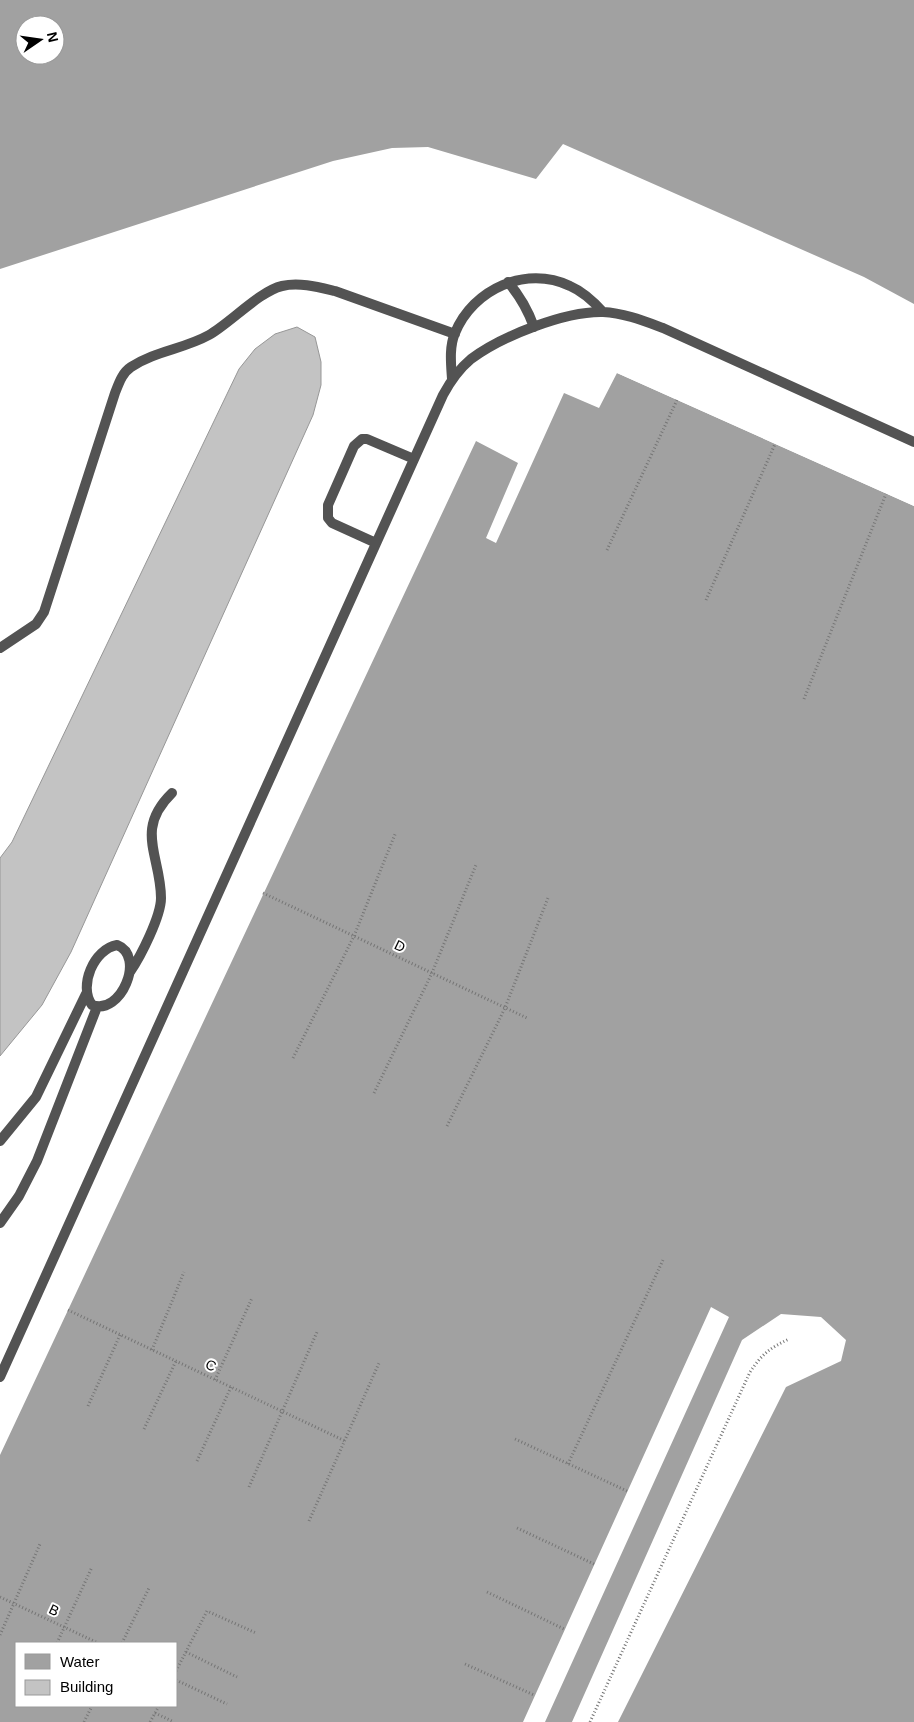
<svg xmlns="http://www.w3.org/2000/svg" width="914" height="1722" font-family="Helvetica,sans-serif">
<rect width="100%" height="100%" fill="#fff"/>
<path fill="#a1a1a1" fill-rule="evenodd" d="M0 0H914V304L864 277 563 144 536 179 428 147 392 148 333 161 0 269ZM25 25H55V55H25Z
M617 373 914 506V1722H618L786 1387 841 1361 846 1340 821 1317 781 1314 742 1340 572 1722H0V1455L476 441 518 463 486 538 496 543 564 393 599 408ZM16 1643H176V1706H16Z"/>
<path fill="#fff" d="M618 371 914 504V506L617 373Z
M711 1307 729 1317 545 1722H523Z"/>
<path fill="#c3c3c3" stroke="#979797" d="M297 327 315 337 321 362V385L313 415 71 952 42 1005 0 1056V858L12 842 239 369 255 349 275 334Z"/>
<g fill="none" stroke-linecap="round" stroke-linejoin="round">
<path stroke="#757575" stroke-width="3" stroke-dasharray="1 2.5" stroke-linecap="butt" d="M607 550 677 400
M706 600 775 444
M804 699 886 494
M263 893 527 1018
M293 1058 354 936 396 832
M374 1093 432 973 476 865
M447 1126 505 1008 548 898
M68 1310 345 1441
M152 1350 184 1272
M215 1380 252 1298
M88 1406 120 1335
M144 1429 176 1361
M515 1439 627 1491
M197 1461 231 1387
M568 1464 663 1260
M249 1487 317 1332
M309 1521 379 1363
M517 1528 594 1564
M487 1592 564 1629
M0 1597 98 1643
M0 1635 40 1544
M57 1643 92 1567
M122 1643 149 1588
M186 1652 237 1677
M465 1664 534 1695
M176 1671 207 1611 256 1633
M176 1680 227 1704
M155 1713 174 1722
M84 1722 92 1706
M150 1722 159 1706
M590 1722 750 1372C762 1354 770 1348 789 1339"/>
<path stroke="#535353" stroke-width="10" d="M508 282C520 296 528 310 534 327
M452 379C451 364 449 347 455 333 473 289 526 265 570 286 584 292 594 302 603 312
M376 543 332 523 328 518V505L354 446 362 439H367L414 459
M0 648 36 624 44 612 115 393C119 383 122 373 131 367 155 351 184 349 209 335 230 323 260 291 282 286 299 282 318 287 335 291L455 334
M117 945C146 956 121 1016 92 1005 78 986 94 949 117 945Z
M130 972C141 956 161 916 161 898 161 856 134 830 172 793
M0 1141 36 1097 86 994
M0 1223 19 1196 37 1161 97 1007
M0 1377 443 395C450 382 459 369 471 359 502 336 565 311 603 312 624 313 644 321 663 328L914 442"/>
</g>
<g text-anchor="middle" stroke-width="4" stroke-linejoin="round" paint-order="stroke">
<g font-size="14" fill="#000" stroke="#fff">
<text transform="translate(400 946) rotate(26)" y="5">D</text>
<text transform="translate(211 1365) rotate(25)" y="5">C</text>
<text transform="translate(54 1610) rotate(25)" y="5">B</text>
</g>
</g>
<rect x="15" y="1642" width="162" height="65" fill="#ffffff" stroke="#999999"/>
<rect x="25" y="1654" width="25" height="15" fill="#a1a1a1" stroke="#999999"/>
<text x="60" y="1667" font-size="15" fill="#000000">Water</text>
<rect x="25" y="1680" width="25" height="15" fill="#c3c3c3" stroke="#999999"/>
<text x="60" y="1692" font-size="15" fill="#000000">Building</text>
<g transform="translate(40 40) rotate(77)"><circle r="24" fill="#ffffff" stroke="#999999"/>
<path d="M0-4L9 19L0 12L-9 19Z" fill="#000000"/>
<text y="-8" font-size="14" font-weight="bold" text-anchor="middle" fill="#000000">N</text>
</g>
</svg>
